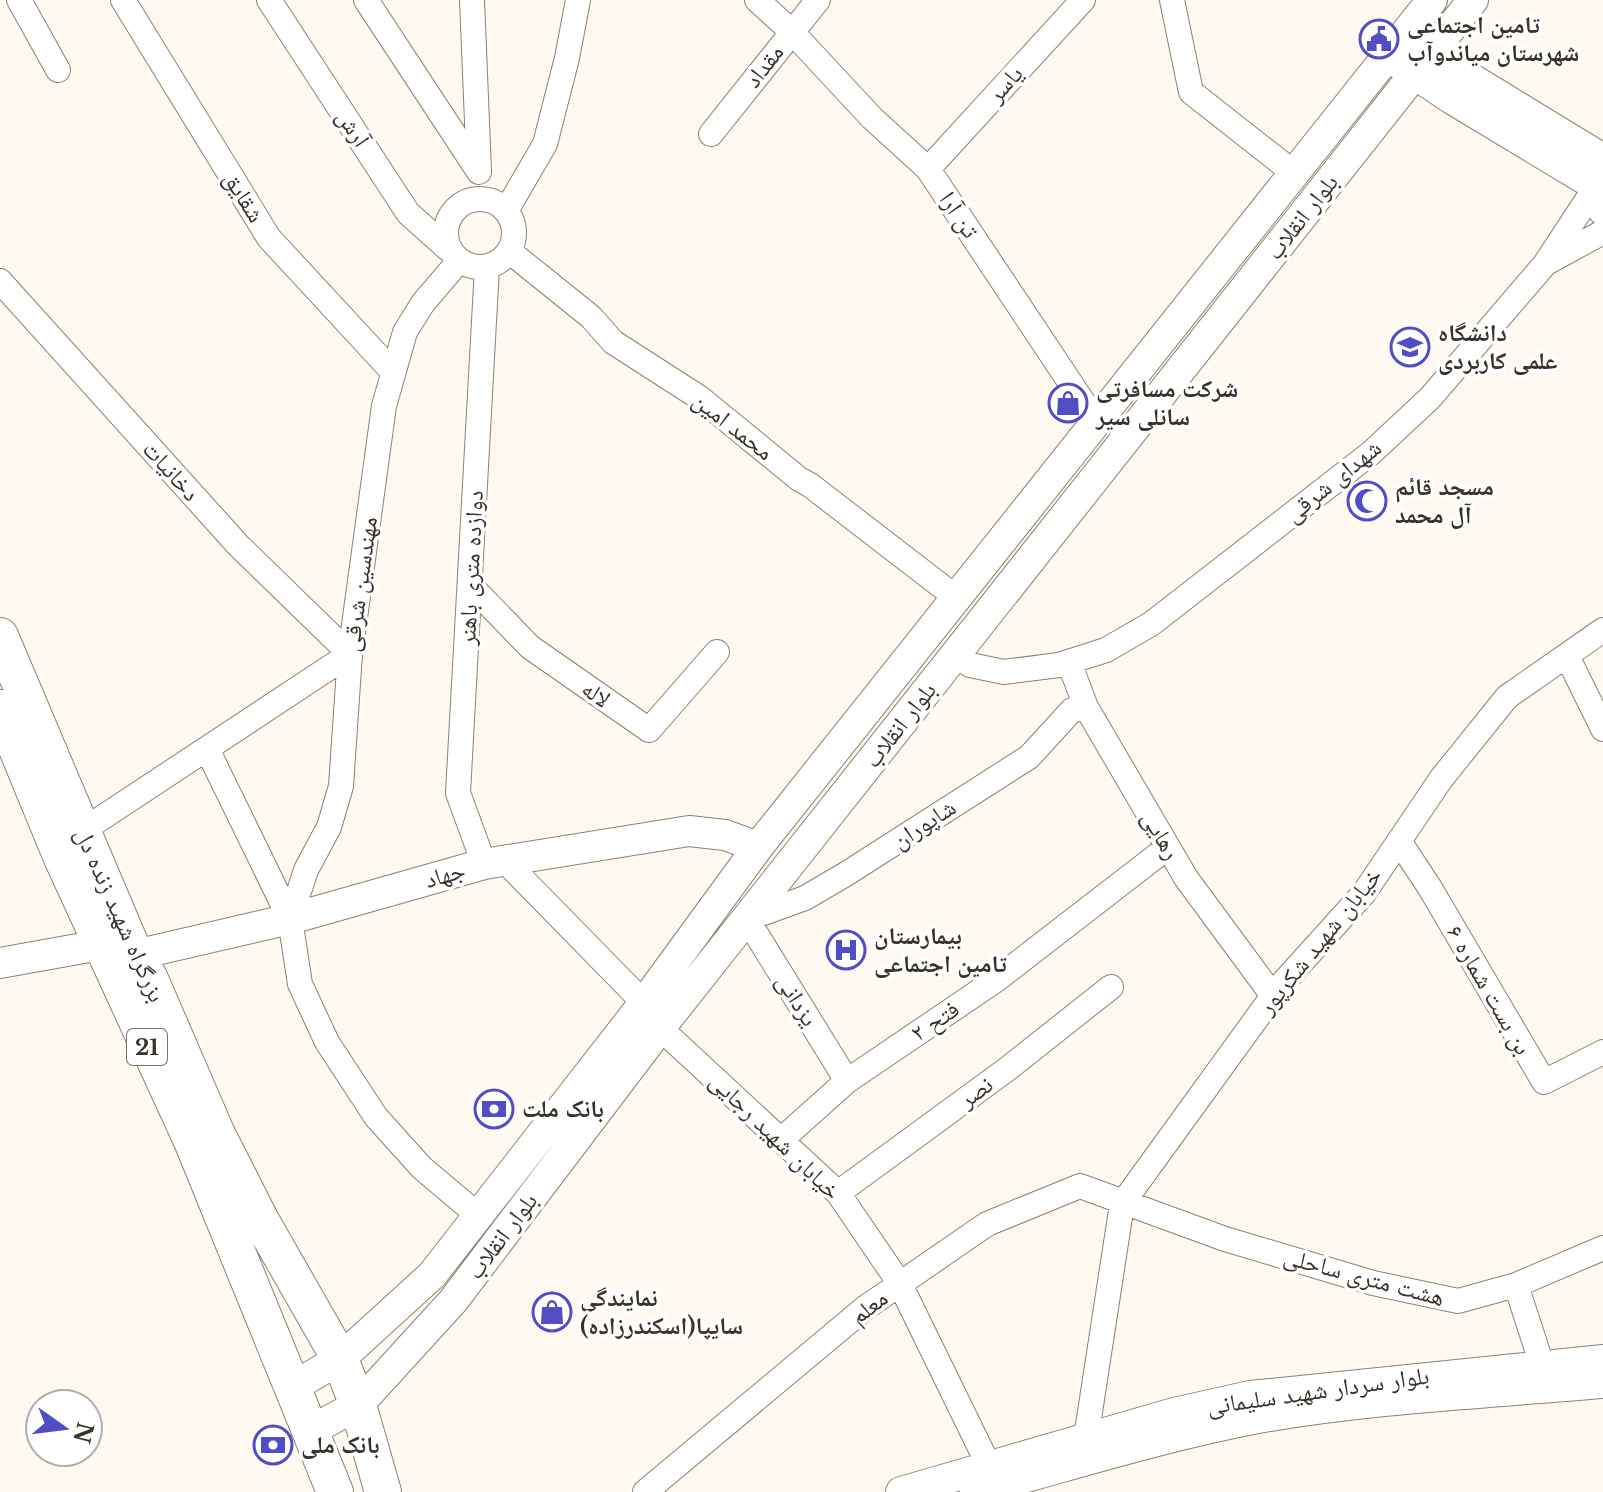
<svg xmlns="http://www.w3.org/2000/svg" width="1603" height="1492" font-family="'Libre Baskerville','Noto Naskh Arabic',serif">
<rect width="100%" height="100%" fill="#fff9f1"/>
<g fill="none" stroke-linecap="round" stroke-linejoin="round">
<defs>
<path id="minor" d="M19 0 58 70
M123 0 269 238 393 372
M269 0 408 213 447 248
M366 0 479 172
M472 0 479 171
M757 0 791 31 872 118 928 169 1097 423
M1172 0 1191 92 1294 173
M711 134 818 0
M928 169 1083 0
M446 233a34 34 0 1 1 68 0a34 34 0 1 1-68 0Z
M506 211 545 144 567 58 578 0
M509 251 591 317 613 342 700 398 799 479 810 485 958 599
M1550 261 1603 232
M0 281 238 545 350 654 82 831
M470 585 530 647 649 730 717 652
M955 654 970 665 1004 672 1059 665 1106 650 1151 624 1371 453 1430 398 1545 264 1593 191
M1567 656 1603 729
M1069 662 1086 707 1186 878 1273 996
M208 751 290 919 300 984 327 1042 376 1117 422 1168 479 1216
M1399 841 1430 888 1544 1082 1603 1052
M506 862 644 1003
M484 864 458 793 487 267
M290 919 306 870 329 827 341 786 350 654 384 406 405 332 423 303 459 261
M660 1028 838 1193 900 1284 989 1466
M847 1081 747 919 805 898 846 874 1029 757 1072 710 1086 707
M781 1140 847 1081 996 980 1168 847
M838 1193 1006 1070 1111 987
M1516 1285 1542 1365
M1086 1438 1122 1204 1280 986 1364 893 1441 779 1507 697 1603 630
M645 1492 865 1308 987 1224 1080 1186 1225 1239 1373 1283 1458 1301 1516 1285 1603 1248"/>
<path id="major" d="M1416 40 1467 76 1603 159
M1400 64 1452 99 1593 184
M1599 166C1591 181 1591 196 1603 210
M135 955 290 919 484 864 689 831 725 835 758 847
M0 963 100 945
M293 1387 340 1359 432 1275 644 1003 758 847 1432 0
M310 1431 358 1405 453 1301 660 1028 1473 0
M975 1491C1069 1466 1163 1436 1258 1418 1371 1398 1488 1393 1603 1383
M901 1492 1174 1413 1250 1396 1603 1360"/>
<path id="highway" d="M0 636 135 955 149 977 216 1132 260 1219 340 1359 358 1405 383 1492
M0 708 62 858 192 1141 335 1492"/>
</defs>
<use href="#minor" stroke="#8e8170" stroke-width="26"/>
<use href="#major" stroke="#8e8170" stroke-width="32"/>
<use href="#highway" stroke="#8e8170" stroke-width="38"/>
<use href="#minor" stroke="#fff" stroke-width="24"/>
<use href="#major" stroke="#fff" stroke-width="30"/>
<use href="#highway" stroke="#fff" stroke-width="36"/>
</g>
<defs>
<symbol id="civic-ring" viewBox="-11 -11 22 22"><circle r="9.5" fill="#fff" stroke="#514dc4" stroke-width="1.5"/><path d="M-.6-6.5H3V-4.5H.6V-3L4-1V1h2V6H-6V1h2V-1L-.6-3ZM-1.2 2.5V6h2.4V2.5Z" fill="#514dc4"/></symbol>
<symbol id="university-ring" viewBox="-11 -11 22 22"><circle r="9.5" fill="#fff" stroke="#514dc4" stroke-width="1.5"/><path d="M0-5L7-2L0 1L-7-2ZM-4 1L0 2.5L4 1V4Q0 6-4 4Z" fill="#514dc4"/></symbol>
<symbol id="shop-ring" viewBox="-11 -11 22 22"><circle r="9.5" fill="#fff" stroke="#514dc4" stroke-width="1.5"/><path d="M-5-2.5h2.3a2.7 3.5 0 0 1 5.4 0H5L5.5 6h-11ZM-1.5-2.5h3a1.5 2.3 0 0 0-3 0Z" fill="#514dc4"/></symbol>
<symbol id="mosque-ring" viewBox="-11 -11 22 22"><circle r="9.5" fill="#fff" stroke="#514dc4" stroke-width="1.5"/><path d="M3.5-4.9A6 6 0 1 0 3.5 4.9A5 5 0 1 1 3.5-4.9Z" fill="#514dc4"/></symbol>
<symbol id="hospital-ring" viewBox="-11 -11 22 22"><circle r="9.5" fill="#fff" stroke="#514dc4" stroke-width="1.5"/><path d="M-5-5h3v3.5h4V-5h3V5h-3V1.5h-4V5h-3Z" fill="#514dc4"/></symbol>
<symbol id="bank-ring" viewBox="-11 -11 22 22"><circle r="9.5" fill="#fff" stroke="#514dc4" stroke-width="1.5"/><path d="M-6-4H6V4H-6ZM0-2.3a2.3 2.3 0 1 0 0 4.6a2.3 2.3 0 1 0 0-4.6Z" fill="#514dc4"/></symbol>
</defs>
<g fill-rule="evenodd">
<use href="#civic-ring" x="1357" y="17" width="44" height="44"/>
<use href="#university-ring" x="1388" y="325" width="44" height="44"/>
<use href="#shop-ring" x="1046" y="381" width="44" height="44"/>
<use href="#mosque-ring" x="1345" y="479" width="44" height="44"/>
<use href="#hospital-ring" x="824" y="928" width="44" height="44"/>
<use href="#bank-ring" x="472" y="1087" width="44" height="44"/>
<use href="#shop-ring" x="530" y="1290" width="44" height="44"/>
<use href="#bank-ring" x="251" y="1423" width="44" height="44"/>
</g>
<g text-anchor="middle" stroke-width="7" stroke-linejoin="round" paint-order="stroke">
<rect fill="#fff" stroke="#74706b" stroke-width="2" x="127" y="1029" width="40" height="36" rx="6"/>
<g font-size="22" font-weight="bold" fill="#38322b">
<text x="147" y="1055">21</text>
</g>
<g font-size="24" font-weight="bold" fill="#38322b" stroke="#fff" text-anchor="start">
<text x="1407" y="33">تامین اجتماعی<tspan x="1407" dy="28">شهرستان میاندوآب</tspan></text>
<text x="1438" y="341">دانشگاه<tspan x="1438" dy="28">علمی کاربردی</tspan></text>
<text x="1096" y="397">شرکت مسافرتی<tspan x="1096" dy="28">سانلی سیر</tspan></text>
<text x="1395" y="495">مسجد قائم<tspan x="1395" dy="28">آل محمد</tspan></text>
<text x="874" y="944">بیمارستان<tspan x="874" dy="28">تامین اجتماعی</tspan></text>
<text x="522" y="1117">بانک ملت</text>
<text x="580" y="1306">نمایندگی<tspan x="580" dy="28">سایپا(اسکندرزاده)</tspan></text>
<text x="301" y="1453">بانک ملی</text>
</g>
<g font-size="24" fill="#38322b" stroke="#fff">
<text transform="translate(764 66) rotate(-52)" y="8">مقداد</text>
<text transform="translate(1005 84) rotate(-48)" y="8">یاسر</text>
<text transform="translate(353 128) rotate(57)" y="8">آرش</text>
<text transform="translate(244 197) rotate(58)" y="8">شقایق</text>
<text transform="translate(959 215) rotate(56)" y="8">تن آرا</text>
<text transform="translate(1302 217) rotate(-52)" y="8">بلوار انقلاب</text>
<text transform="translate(733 426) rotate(38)" y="8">محمد امین</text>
<text transform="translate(171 471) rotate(48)" y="8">دخانیات</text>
<text transform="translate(1333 481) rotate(-39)" y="8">شهدای شرقی</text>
<text transform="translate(471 568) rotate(-87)" y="8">دوازده متری باهنر</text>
<text transform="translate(360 584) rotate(-82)" y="8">مهندسین شرقی</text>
<text transform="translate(596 694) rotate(35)" y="8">لاله</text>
<text transform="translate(900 725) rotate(-52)" y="8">بلوار انقلاب</text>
<text transform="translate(924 824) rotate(-33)" y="8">شاپوران</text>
<text transform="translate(1161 835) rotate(60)" y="8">رهایی</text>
<text transform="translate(445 875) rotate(-16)" y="8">جهاد</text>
<text transform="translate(120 915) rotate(66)" y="8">بزرگراه شهید زنده دل</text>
<text transform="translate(1320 941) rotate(-51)" y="8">خیابان شهید شکرپور</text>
<text transform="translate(1489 990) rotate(60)" y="8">بن بست شماره ۶</text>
<text transform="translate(797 1000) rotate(58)" y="8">یزدانی</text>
<text transform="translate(935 1021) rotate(-34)" y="8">فتح ۲</text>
<text transform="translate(976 1092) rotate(-36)" y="8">نصر</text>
<text transform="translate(775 1136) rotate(44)" y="8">خیابان شهید رجایی</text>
<text transform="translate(502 1236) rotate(-53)" y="8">بلوار انقلاب</text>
<text transform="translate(1364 1277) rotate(15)" y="8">هشت متری ساحلی</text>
<text transform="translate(869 1307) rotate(-37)" y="8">معلم</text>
<text transform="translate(1318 1391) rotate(-8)" y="8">بلوار سردار شهید سلیمانی</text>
</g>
</g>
<g transform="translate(64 1428) rotate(104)"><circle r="38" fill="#ffffff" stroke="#afadaa" stroke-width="2"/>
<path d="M0-6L14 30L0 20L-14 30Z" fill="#514dc4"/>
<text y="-12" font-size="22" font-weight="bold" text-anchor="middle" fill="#38322b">N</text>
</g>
</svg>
